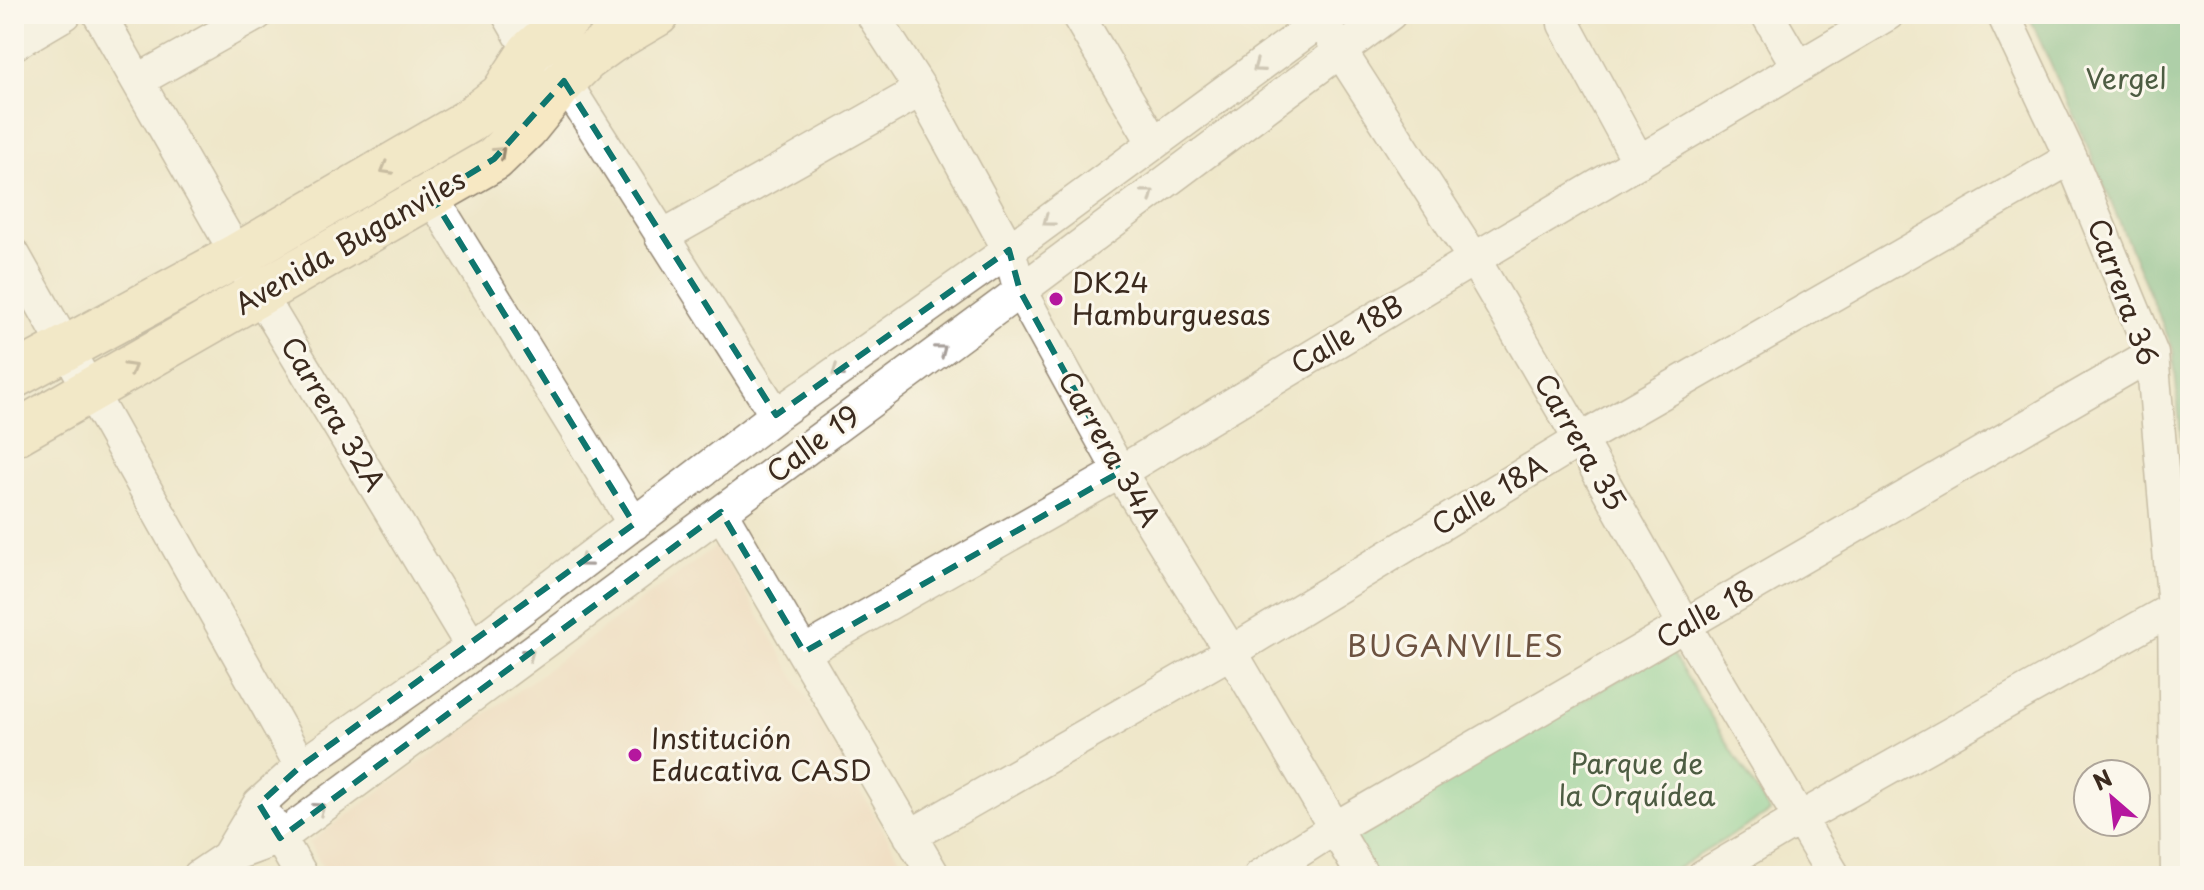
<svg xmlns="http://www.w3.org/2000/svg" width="2204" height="890" font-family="'Playpen Sans',sans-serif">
<rect width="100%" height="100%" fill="#fbf7ec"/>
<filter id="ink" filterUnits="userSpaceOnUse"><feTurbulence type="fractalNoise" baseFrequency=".0125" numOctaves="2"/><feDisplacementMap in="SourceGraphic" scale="16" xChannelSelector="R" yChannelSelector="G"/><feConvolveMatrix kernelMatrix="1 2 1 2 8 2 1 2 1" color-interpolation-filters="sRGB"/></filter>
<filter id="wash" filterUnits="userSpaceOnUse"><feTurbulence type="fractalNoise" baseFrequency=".006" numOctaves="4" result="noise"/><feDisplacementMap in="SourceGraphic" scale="32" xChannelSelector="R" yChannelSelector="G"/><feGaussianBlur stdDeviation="1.8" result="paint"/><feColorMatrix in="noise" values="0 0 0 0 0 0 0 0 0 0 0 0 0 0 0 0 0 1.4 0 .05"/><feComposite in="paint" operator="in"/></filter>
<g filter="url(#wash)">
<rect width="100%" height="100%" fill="#efe7cb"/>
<path fill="#f1d5bd" d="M718 545 910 876H328L309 843Z"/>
<path fill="#77cf95" stroke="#597c5a" stroke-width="2" d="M1670 650 1770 812 1664 876H1375L1351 835Z"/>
<path fill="#61b27e" stroke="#4e6e4e" stroke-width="2" d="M2028 14H2190V540L2173 349 2086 143Z"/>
</g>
<g filter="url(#ink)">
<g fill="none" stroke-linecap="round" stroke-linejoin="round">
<defs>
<path id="street" d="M99 14 259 293 472 647
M508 14 530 52 564 81 776 415
M872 14 921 90 1009 250 1020 291 1120 472 1231 652 1363 876
M1077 14 1153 142
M1767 14 1798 67
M2003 14 2071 158 2152 354 2174 608 2177 876
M1564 24 1639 162
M1330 35 1474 259 1580 440 1685 626 1834 876
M14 44 65 14
M139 80 257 14
M432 197 634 524
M661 237 921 90
M14 255 301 766
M721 512 934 876
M804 652 1120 472 1474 259 1888 14
M270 821 302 876
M910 836 1231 652 1580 440 2071 158
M227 857 259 804 301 766 472 647 776 415 1009 250 1330 14
M199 876 227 857 280 838 1020 291 1390 14
M1260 876 1335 828 2152 354
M1703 876 1799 819 2174 608"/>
<path id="secondary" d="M14 376 238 255 467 122 502 95 530 52 572 14
M14 434 494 159 526 128 564 81 586 59 611 41 657 14"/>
</defs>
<use href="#street" stroke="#958874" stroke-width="35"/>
<use href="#secondary" stroke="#958874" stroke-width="47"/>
<use href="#street" stroke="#fff" stroke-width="32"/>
<use href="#secondary" stroke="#f7e8c3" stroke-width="44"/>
</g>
<defs><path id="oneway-chevron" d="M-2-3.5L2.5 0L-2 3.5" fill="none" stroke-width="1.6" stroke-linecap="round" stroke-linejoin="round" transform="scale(2)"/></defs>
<g stroke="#a79f9a">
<use href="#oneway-chevron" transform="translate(1258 67) rotate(144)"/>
<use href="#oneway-chevron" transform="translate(1149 194) rotate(-37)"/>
<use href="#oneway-chevron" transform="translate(1048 221) rotate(143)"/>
<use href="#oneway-chevron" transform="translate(941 350) rotate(-37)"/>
<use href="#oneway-chevron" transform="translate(837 372) rotate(145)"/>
<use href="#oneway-chevron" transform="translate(584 562) rotate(143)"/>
<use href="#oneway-chevron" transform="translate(529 654) rotate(-36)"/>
<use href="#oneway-chevron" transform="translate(320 808) rotate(-36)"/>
</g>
<g stroke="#998970">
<use href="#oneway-chevron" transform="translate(500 152) rotate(-42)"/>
<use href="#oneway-chevron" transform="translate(386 169) rotate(150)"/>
<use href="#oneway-chevron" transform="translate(131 368) rotate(-30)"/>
</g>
</g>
<path d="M0 0H2204V890H0ZM564 81 776 415 1009 250 1020 291 1120 472 804 652 721 512 280 838 259 804 301 766 634 524 432 197 494 159Z" fill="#efe7cb" fill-opacity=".55" fill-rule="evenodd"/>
<path fill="none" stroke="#0f766e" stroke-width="6" stroke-dasharray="16 10" stroke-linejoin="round" d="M564 81 776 415 1009 250 1020 291 1120 472 804 652 721 512 280 838 259 804 301 766 634 524 432 197 494 159Z"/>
<g fill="#b5179e" stroke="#fbf7ec" stroke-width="3">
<circle cx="1056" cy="299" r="8"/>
<circle cx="635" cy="755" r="8"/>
</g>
<g text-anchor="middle" stroke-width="6" stroke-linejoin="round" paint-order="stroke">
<g font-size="28" fill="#4d5c42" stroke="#fbf7ec">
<text x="2126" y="89">Vergel</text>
<text x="1637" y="774">Parque de<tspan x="1637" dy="32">la Orquídea</tspan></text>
</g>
<g font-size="28" fill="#3b2a1e" stroke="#fbf7ec">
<text transform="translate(350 242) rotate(-30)" y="10">Avenida Buganviles</text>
<text transform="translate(2123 292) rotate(70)" y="10">Carrera 36</text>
<text transform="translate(1347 335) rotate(-31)" y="10">Calle 18B</text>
<text transform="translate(333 414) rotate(59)" y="10">Carrera 32A</text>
<text transform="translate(1580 442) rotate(60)" y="10">Carrera 35</text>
<text transform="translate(813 444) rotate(-37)" y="10">Calle 19</text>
<text transform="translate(1109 449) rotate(60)" y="10">Carrera 34A</text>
<text transform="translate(1489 495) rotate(-31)" y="10">Calle 18A</text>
<text transform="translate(1705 614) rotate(-30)" y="10">Calle 18</text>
</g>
<g font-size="28" fill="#3b2a1e" stroke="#fbf7ec" text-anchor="start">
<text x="1072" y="293">DK24<tspan x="1072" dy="32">Hamburguesas</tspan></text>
<text x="651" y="749">Institución<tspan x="651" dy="32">Educativa CASD</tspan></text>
</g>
<g font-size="30" letter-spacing="2" fill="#6c5240" stroke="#fbf7ec">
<text x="1456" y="657">BUGANVILES</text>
</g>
</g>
<rect width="2204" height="890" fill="none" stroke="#fbf7ec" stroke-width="48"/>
<g transform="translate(2112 798) rotate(332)"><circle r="38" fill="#fbf7ec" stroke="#aea59a" stroke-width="2"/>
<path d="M0-6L14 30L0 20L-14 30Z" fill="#b5179e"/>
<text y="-12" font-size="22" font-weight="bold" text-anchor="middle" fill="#3b2a1e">N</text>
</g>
</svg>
